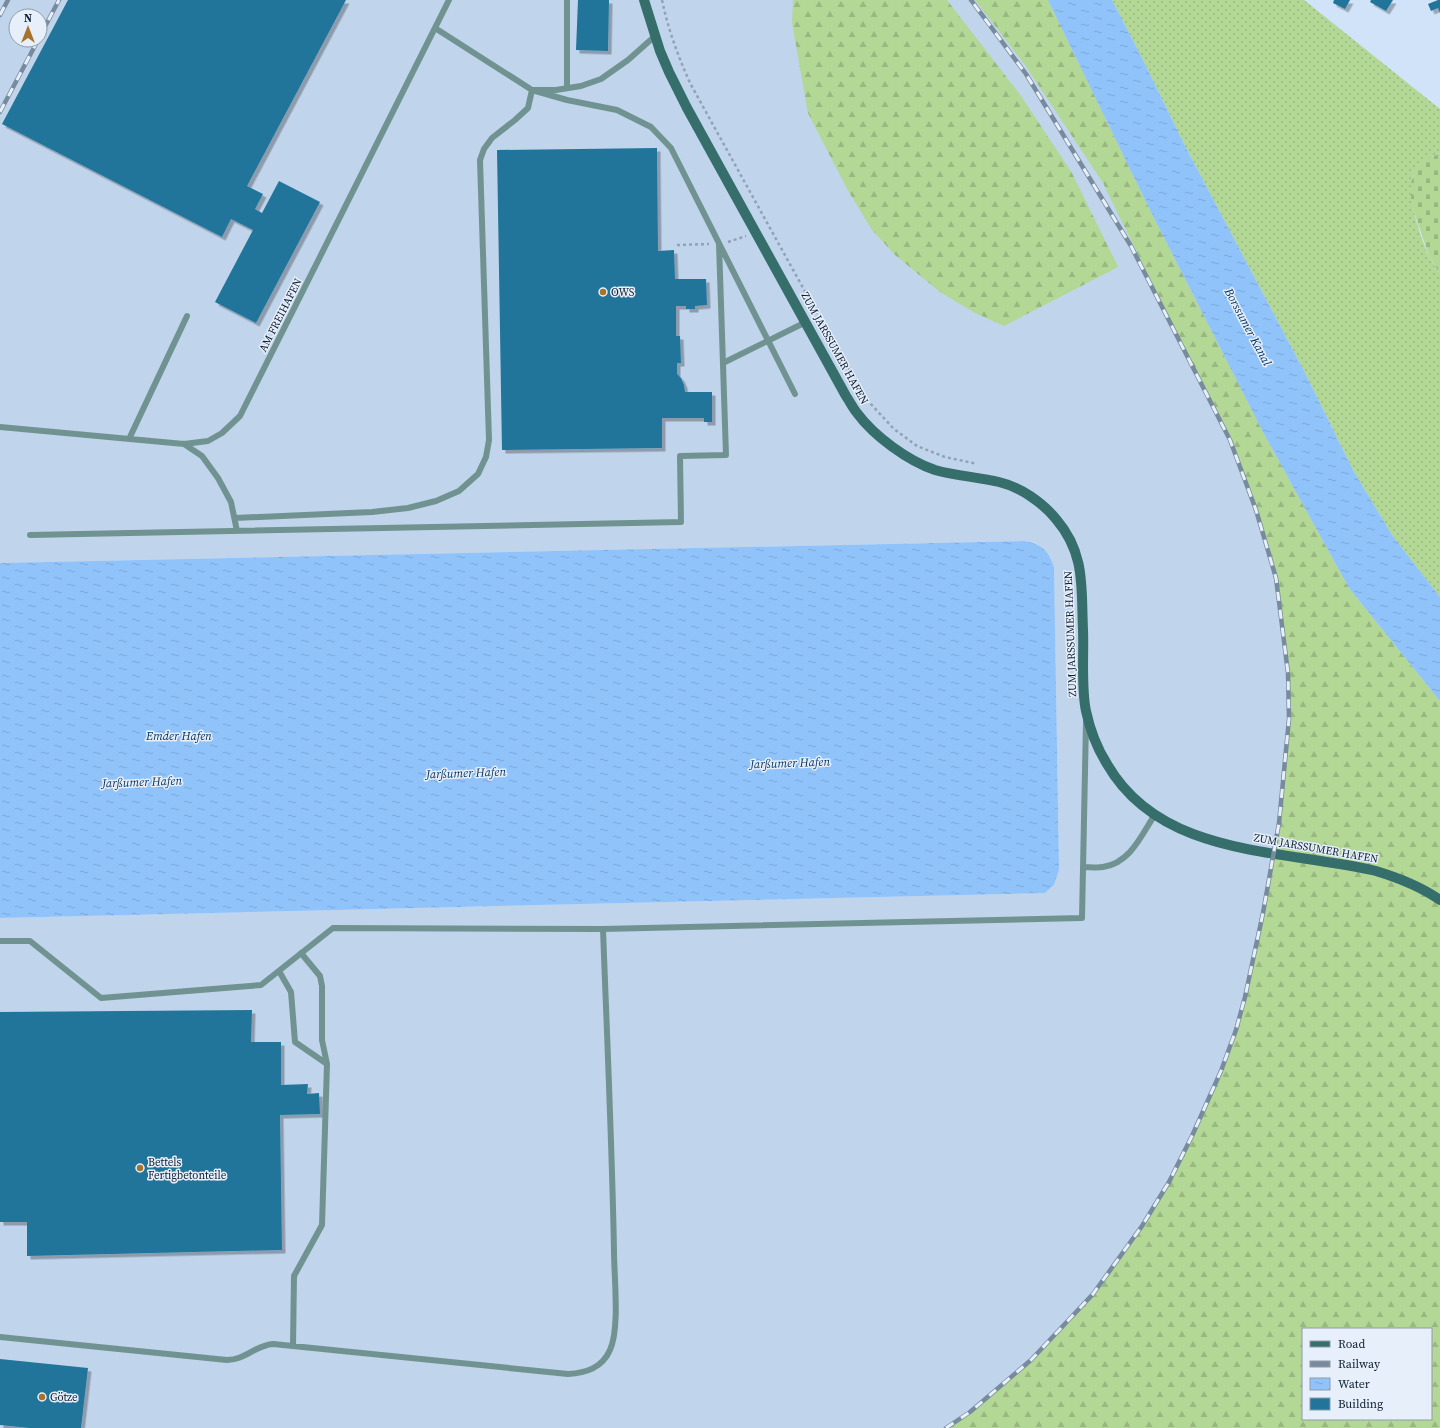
<svg xmlns="http://www.w3.org/2000/svg" width="1440" height="1428" font-family="'Source Serif 4',serif">
<defs>
<pattern id="grass-dots" width="8" height="8" patternUnits="userSpaceOnUse"><rect width="8" height="8" fill="#b3d795"/><path d="M2 2h.1M6 6h.1" fill="none" stroke="#99b881" stroke-width="1.8" stroke-linecap="round"/></pattern>
<pattern id="forest-firs" width="22" height="20" patternUnits="userSpaceOnUse"><rect width="22" height="20" fill="#b3d795"/><path d="M5 1l3.5 6h-7zM16 11l3.5 6h-7z" fill="#99b881"/></pattern>
<pattern id="cemetery-stones" width="16" height="16" patternUnits="userSpaceOnUse"><rect width="16" height="16" fill="#b3d795"/><path d="M2 7V4a2 2 0 0 1 4 0v3zM10 15v-3a2 2 0 0 1 4 0v3z" fill="#99b881"/></pattern>
<pattern id="water-ripples" width="26" height="14" patternUnits="userSpaceOnUse"><rect width="26" height="14" fill="#91c3fb"/><path d="M2 4q2-2 4 0t4 0M15 11q2-2 4 0t4 0" fill="none" stroke="#7ca7d8"/></pattern>
<filter id="shadow"><feDropShadow dx="3.5" dy="3.5" stdDeviation="0" flood-color="#0004"/></filter>
</defs>
<rect width="100%" height="100%" fill="#d1e3f8"/>
<path fill="#c0d4eb" fill-rule="evenodd" d="M0 0H1048L1349 588 1440 701V1428H0V918L1045 893 1054 885 1059 870 1054 567 1051 558 1044 549 1034 542 1024 541 0 563ZM16 16H40V40H16ZM1303 1329H1431V1419H1303Z"/>
<path fill="url(#grass-dots)" d="M1112 0H1304L1440 109V153C1433 155 1419 165 1415 171 1404 190 1420 237 1429 256 1432 262 1436 268 1440 274V597L1392 535 1353 470 1305 373 1185 146 1141 56Z"/>
<path fill="url(#forest-firs)" fill-rule="evenodd" d="M793 0H947L1021 96 1072 173 1118 267 1004 326 975 313 940 292 895 255 872 230 847 189 808 113 792 23Z
M975 0H1048L1147 204 1263 432 1349 588 1440 701V1428H946L970 1412 1031 1360 1093 1294 1142 1226 1169 1182 1192 1136 1221 1071 1236 1030 1245 997 1263 913 1279 823 1289 719 1288 673 1276 578 1256 510 1230 440 1185 351 1103 183 1025 65ZM1303 1329H1431V1419H1303Z"/>
<path fill="url(#cemetery-stones)" d="M1440 153V274L1429 256 1415 215 1411 199V183L1415 171 1423 161Z"/>
<path fill="url(#water-ripples)" d="M1048 0H1112L1141 56 1185 146 1305 373 1353 470 1392 535 1440 597V701L1349 588 1263 432 1147 204Z
M1024 541C1041 543 1049 551 1054 567L1059 870 1054 885 1045 893 0 918V563Z"/>
<path fill="#21759a" filter="url(#shadow)" d="M68 0H346L247 186 263 194 255 209 262 213 279 181 320 202 256 323 215 302 253 230 231 219 222 237 2 124Z
M578 0H609L608 51 576 50Z
M1334 0H1350L1345 9 1333 3Z
M1371 0H1393L1386 11 1370 2Z
M1438 0H1440V13L1438 8 1431 11 1428 4Z
M657 148 658 251 674 250 675 279H706L707 305 695 306V309H686V306H676V336H680L681 363H677V374L681 378 684 385 685 392H712V422H704V418H662V448L502 450 497 150Z
M252 1010 251 1042H281V1085L308 1084 307 1094 319 1093 320 1114 280 1115 282 1250 27 1256V1222H0V1012Z
M0 1359 88 1368 81 1428H30L0 1425Z"/>
<g fill="none" stroke-linecap="round" stroke-linejoin="round">
<path stroke="#90a2b6" stroke-width="2.5" stroke-dasharray="3 3" stroke-linecap="butt" d="M662 0C668 29 678 56 690 83L829 335 869 402 894 429 917 446 945 457 973 463 975 465
M728 242 746 236
M677 245 709 244"/>
<path stroke="#709391" stroke-width="6" d="M435 28 532 90 567 100 617 110 651 127 671 148 795 394
M567 88V0
M723 363 806 322
M0 427 184 444 208 441 222 433 240 416 449 0
M129 439 187 316
M184 444 202 456 218 478 231 502 237 531
M235 518 372 512 408 508 436 501 459 491 478 474 486 457 489 440 480 160 484 149 492 138 515 120 528 108 532 90H556L581 86 601 79 628 60 655 36
M30 535 681 522 680 456 726 455 719 244
M1084 867C1090 867 1097 868 1103 867 1130 863 1141 836 1154 816
M0 941H30L101 998 261 985 333 928 603 929 1082 918 1086 722
M301 953 320 976 322 986V1040L327 1064
M279 971 291 992 295 1042 327 1064 322 1225 294 1276 293 1346
M0 1337 227 1360C245 1360 256 1345 273 1344L568 1374C586 1373 602 1368 610 1350 620 1328 614 1277 614 1251 612 1144 607 1037 603 929"/>
<path stroke="#356e6b" stroke-width="10" d="M644 0 660 51 669 72 687 108 846 396C850 402 853 408 857 413 874 436 908 461 935 470 956 476 978 477 999 482 1020 487 1042 502 1056 519 1086 554 1081 588 1083 630 1084 655 1081 688 1086 711 1090 730 1097 748 1107 764 1161 858 1283 849 1376 871 1399 878 1420 886 1440 900"/>
<defs>
<path id="rail" d="M0 15 8 0
M40 36 59 0
M0 112 38 40
M946 1428 970 1412 1031 1360 1093 1294 1142 1226 1169 1182 1192 1136 1221 1071 1236 1030 1245 997 1263 913 1279 823 1289 719 1288 673 1276 578 1256 510 1230 440 1131 246 1026 74 971 0"/>
</defs>
<use href="#rail" stroke="#788a9e" stroke-width="4.5"/>
<use href="#rail" stroke="#e6effa" stroke-width="3" stroke-dasharray="9" stroke-linecap="butt"/>
</g>
<g fill="#a7732b" stroke="#e6effa" stroke-width="1.5">
<circle cx="603" cy="292" r="4"/>
<circle cx="140" cy="1168" r="4"/>
<circle cx="42" cy="1397" r="4"/>
</g>
<g text-anchor="middle" stroke-width="3" stroke-linejoin="round" paint-order="stroke">
<g font-size="11" fill="#0d1f32" stroke="#e6effa" text-anchor="start">
<text x="611" y="296">OWS</text>
<text x="148" y="1166">Bettels<tspan x="148" dy="13">Fertigbetonteile</tspan></text>
<text x="50" y="1401">Götze</text>
</g>
<g font-size="11" fill="#0d1f32" stroke="#e6effa">
<text transform="translate(280 315) rotate(-63)" y="4">AM FREIHAFEN</text>
<text transform="translate(835 348) rotate(61)" y="4">ZUM JARSSUMER HAFEN</text>
<text transform="translate(1070 634) rotate(-92)" y="4">ZUM JARSSUMER HAFEN</text>
<text transform="translate(1316 848) rotate(10)" y="4">ZUM JARSSUMER HAFEN</text>
</g>
<g font-size="12" font-style="italic" fill="#01305b" stroke="#e6effa">
<text transform="translate(1248 327) rotate(62)" y="4">Borssumer Kanal</text>
<text x="179" y="740">Emder Hafen</text>
<text transform="translate(790 763) rotate(-2)" y="4">Jarßumer Hafen</text>
<text transform="translate(466 773) rotate(-2)" y="4">Jarßumer Hafen</text>
<text transform="translate(142 782) rotate(-2)" y="4">Jarßumer Hafen</text>
</g>
</g>
<rect x="1302" y="1328" width="130" height="92" fill="#e6effa" stroke="#8f9caa"/>
<rect x="1310" y="1341" width="20" height="6" fill="#356e6b" stroke="#8f9caa"/>
<text x="1338" y="1348" font-size="12" fill="#0d1f32">Road</text>
<rect x="1310" y="1361" width="20" height="6" fill="#788a9e" stroke="#8f9caa"/>
<text x="1338" y="1368" font-size="12" fill="#0d1f32">Railway</text>
<rect x="1310" y="1378" width="20" height="12" fill="url(#water-ripples)" stroke="#8f9caa"/>
<text x="1338" y="1388" font-size="12" fill="#0d1f32">Water</text>
<rect x="1310" y="1398" width="20" height="12" fill="#21759a" stroke="#8f9caa"/>
<text x="1338" y="1408" font-size="12" fill="#0d1f32">Building</text>
<g transform="translate(28 28)"><circle r="19" fill="#e6effa" stroke="#8f9caa"/>
<path d="M0-3L7 15L0 10L-7 15Z" fill="#a7732b"/>
<text y="-6" font-size="11" font-weight="bold" text-anchor="middle" fill="#0d1f32">N</text>
</g>
</svg>
